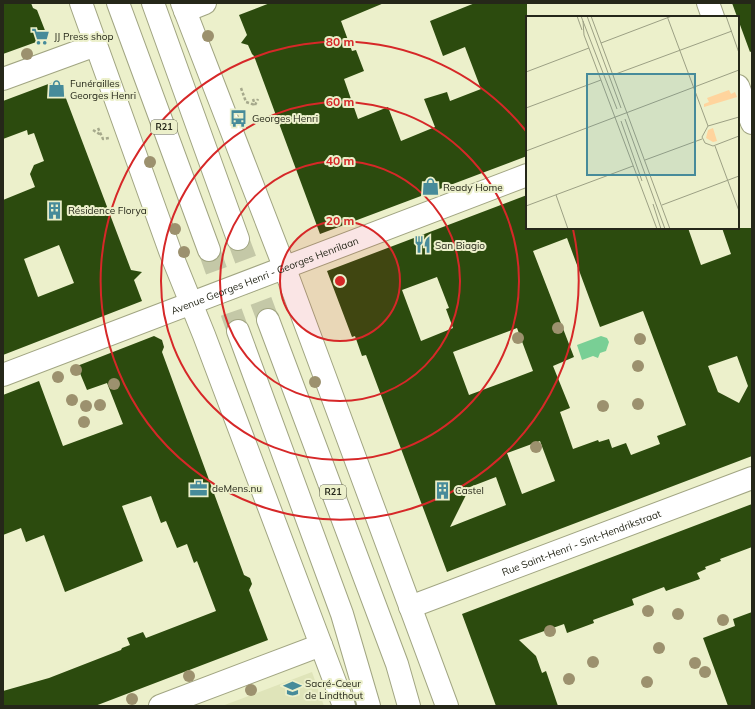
<svg xmlns="http://www.w3.org/2000/svg" width="755" height="709" font-family="Mulish,sans-serif">
<rect width="100%" height="100%" fill="#ecf0cb"/>
<path fill="#dfe4b9" d="M312 672 324 706H222Z"/>
<path fill="#79cf95" d="M601 336 607 338 609 342 606 351 600 353 598 358 593 356 582 360 577 345Z"/>
<path fill="#2c4b0e" fill-rule="evenodd" d="M3 3H31L33 8 37 10 46 33 39 41 3 54Z
M270 3H384L341 21 352 51 356 50 364 71 344 79 358 119 388 107 401 141 435 127 424 99 447 92 450 101 481 89 465 47 443 56 430 21 475 3H527V156L320 234 254 56 252 54 248 45 241 43 247 35 239 15Z
M732 3H752V51L750 52Z
M59 80 131 270 142 272 134 280 142 301 3 355V200L35 187 30 174 34 165 44 161 34 133 28 135 27 130 3 139V101ZM59 245 74 283 38 297 24 259Z
M527 195V228H688L701 265 731 254 722 228H752V456L447 572 366 355 362 356 355 336 352 337 327 271ZM567 238 600 327 643 311 686 425 657 436 660 444 631 455 626 443 612 448 609 439 599 442 598 440 573 449 560 412 570 408 553 366 574 357 533 251ZM437 277 449 308 446 309 453 328 421 341 402 290ZM517 328 533 371 469 395 453 352ZM737 356 748 386 739 403 718 392 708 366ZM540 441 555 481 522 494 507 453ZM496 477 506 505 450 527 470 487Z
M154 336 162 340 164 347 162 352 244 575 250 578 252 584 249 590 268 640 95 706H3V691L49 678 121 650 122 648 130 645 127 638 143 632 146 638 216 611 197 561 194 563 187 544 177 548 166 521 161 523 151 496 122 506 143 561 65 592 44 535 26 542 21 528 3 535V395L39 381 63 446 123 424 107 383 87 390 77 366Z
M752 504V547L720 559 721 561 705 567 706 569 697 573 700 579 666 591 664 587 632 599 634 605 593 620 594 623 567 633 564 624 519 640 536 656 542 673 546 671 558 706H496L462 614Z
M752 612V706H728L703 638 735 626 733 619Z"/>
<g fill="none" stroke-linecap="round" stroke-linejoin="round">
<path stroke="#c4c8a7" stroke-width="22" stroke-dasharray="22 11" stroke-linecap="butt" d="M238 239 268 320
M209 250 238 331"/>
<defs>
<g id="minor">
<path d="M708 3 713 17"/>
<path d="M185 11 205 3"/>
<path d="M3 79 96 45"/>
<path d="M738 86 752 123"/>
<path id="s1" d="M3 375 527 175"/>
<path id="s2" d="M410 607 752 478"/>
<path d="M160 706 321 645"/>
</g>
<path id="major" d="M81 3 170 251 204 335 344 706
M118 3 209 250
M153 3 238 239
M182 3 285 269 447 706
M268 320 397 664 409 706
M238 331 342 614 369 706"/>
</defs>
<use href="#minor" stroke="#a1a582" stroke-width="24"/>
<use href="#major" stroke="#a1a582" stroke-width="24"/>
<path stroke="#a6a98c" stroke-width="2.5" stroke-dasharray="3 2" stroke-linecap="butt" d="M241 88 246 102 255 105
M253 99 255 105
M255 105 258 99
M98 128 103 139 109 138
M93 130 101 135"/>
<use href="#minor" stroke="#fff" stroke-width="22"/>
<use href="#major" stroke="#fff" stroke-width="22"/>
</g>
<g fill="#9c916e">
<circle cx="208" cy="36" r="6"/>
<circle cx="27" cy="54" r="6"/>
<circle cx="150" cy="162" r="6"/>
<circle cx="175" cy="229" r="6"/>
<circle cx="184" cy="252" r="6"/>
<circle cx="558" cy="328" r="6"/>
<circle cx="518" cy="338" r="6"/>
<circle cx="640" cy="339" r="6"/>
<circle cx="638" cy="366" r="6"/>
<circle cx="76" cy="370" r="6"/>
<circle cx="58" cy="377" r="6"/>
<circle cx="315" cy="382" r="6"/>
<circle cx="114" cy="384" r="6"/>
<circle cx="72" cy="400" r="6"/>
<circle cx="638" cy="404" r="6"/>
<circle cx="100" cy="405" r="6"/>
<circle cx="86" cy="406" r="6"/>
<circle cx="603" cy="406" r="6"/>
<circle cx="84" cy="422" r="6"/>
<circle cx="536" cy="447" r="6"/>
<circle cx="648" cy="611" r="6"/>
<circle cx="678" cy="614" r="6"/>
<circle cx="723" cy="620" r="6"/>
<circle cx="550" cy="631" r="6"/>
<circle cx="659" cy="648" r="6"/>
<circle cx="593" cy="662" r="6"/>
<circle cx="695" cy="663" r="6"/>
<circle cx="705" cy="672" r="6"/>
<circle cx="189" cy="676" r="6"/>
<circle cx="569" cy="679" r="6"/>
<circle cx="647" cy="682" r="6"/>
<circle cx="251" cy="690" r="6"/>
<circle cx="132" cy="699" r="6"/>
</g>
<circle cx="340" cy="281" r="60" fill="#d62828" fill-opacity=".12"/>
<g fill="none" stroke="#d62828" stroke-width="2">
<circle cx="340" cy="281" r="60"/>
<circle cx="340" cy="281" r="120"/>
<circle cx="340" cy="281" r="179"/>
<path d="M573 229A239 239 0 1 1 526 131"/>
</g>
<defs>
<symbol id="supermarket-bare" viewBox="-9 -9 18 18"><path d="M-6-5.5h2.5l.6 2H6L4.5 2H-2.5L-4.4-4H-6ZM-1.5 3.2a1.3 1.3 0 1 0 .1 0ZM3 3.2a1.3 1.3 0 1 0 .1 0Z" fill="#478b9a" stroke="#ecf0cb" stroke-width="2.5" paint-order="stroke"/></symbol>
<symbol id="shop-bare" viewBox="-9 -9 18 18"><path d="M-5-2.5h2.3a2.7 3.5 0 0 1 5.4 0H5L5.5 6h-11ZM-1.5-2.5h3a1.5 2.3 0 0 0-3 0Z" fill="#478b9a" stroke="#ecf0cb" stroke-width="2.5" paint-order="stroke"/></symbol>
<symbol id="bus-bare" viewBox="-9 -9 18 18"><path d="M-5-6H5V4H4V6H2V4H-2V6H-4V4H-5ZM-3.5-4V0h7V-4ZM-3.5 1.2v1.5H-2V1.2ZM2 1.2v1.5H3.5V1.2Z" fill="#478b9a" stroke="#ecf0cb" stroke-width="2.5" paint-order="stroke"/></symbol>
<symbol id="building-bare" viewBox="-9 -9 18 18"><path d="M-4-6H4V6H1V3H-1V6H-4ZM-2.5-4.3h1.7v1.8h-1.7ZM.8-4.3h1.7v1.8H.8ZM-2.5-1h1.7V.8h-1.7ZM.8-1h1.7V.8H.8Z" fill="#478b9a" stroke="#ecf0cb" stroke-width="2.5" paint-order="stroke"/></symbol>
<symbol id="restaurant-bare" viewBox="-9 -9 18 18"><path d="M-5-6h1v4h1v-4h1v4h1v-4h1v5L-1.5 .5V6h-2V.5L-5-1ZM5-6V6H3V1.5H1.5Q1.5-4 5-6Z" fill="#478b9a" stroke="#ecf0cb" stroke-width="2.5" paint-order="stroke"/></symbol>
<symbol id="office-bare" viewBox="-9 -9 18 18"><path d="M-6-3h4V-5.5h4V-3h4V5H-6ZM-1-4.5V-3h2v-1.5ZM-6 0V1H6V0Z" fill="#478b9a" stroke="#ecf0cb" stroke-width="2.5" paint-order="stroke"/></symbol>
<symbol id="school-bare" viewBox="-9 -9 18 18"><path d="M0-5L7-2L0 1L-7-2ZM-4 1L0 2.5L4 1V4Q0 6-4 4Z" fill="#478b9a" stroke="#ecf0cb" stroke-width="2.5" paint-order="stroke"/></symbol>
</defs>
<g fill-rule="evenodd">
<use href="#supermarket-bare" x="28" y="24" width="25" height="25"/>
<use href="#shop-bare" x="44" y="76" width="25" height="25"/>
<use href="#bus-bare" x="226" y="106" width="25" height="25"/>
<use href="#shop-bare" x="418" y="174" width="25" height="25"/>
<use href="#building-bare" x="42" y="198" width="25" height="25"/>
<use href="#restaurant-bare" x="410" y="232" width="25" height="25"/>
<use href="#office-bare" x="186" y="476" width="25" height="25"/>
<use href="#building-bare" x="430" y="478" width="25" height="25"/>
<use href="#school-bare" x="280" y="676" width="25" height="25"/>
</g>
<g text-anchor="middle" stroke-width="4" stroke-linejoin="round" paint-order="stroke">
<g fill="#ecf0cb" stroke="#61634e" stroke-width="1">
<rect x="151" y="120" width="26" height="14" rx="3"/>
<rect x="320" y="485" width="26" height="14" rx="3"/>
</g>
<g font-size="9" font-weight="bold" fill="#252719">
<text x="164" y="130">R21</text>
<text x="333" y="495">R21</text>
</g>
<g font-size="10" fill="#252719" stroke="#ecf0cb" text-anchor="start">
<text x="54" y="40">JJ Press shop</text>
<text x="70" y="87">Funérailles<tspan x="70" dy="12">Georges Henri</tspan></text>
<text x="252" y="122">Georges Henri</text>
<text x="443" y="191">Ready Home</text>
<text x="68" y="214">Résidence Florya</text>
<text x="435" y="249">San Biagio</text>
<text x="212" y="492">deMens.nu</text>
<text x="455" y="494">Castel</text>
<text x="305" y="687">Sacré-Cœur<tspan x="305" dy="12">de Lindthout</tspan></text>
</g>
<g font-size="10" fill="#252719" stroke="#ecf0cb">
<text dy="4" stroke="none"><textPath href="#s1" startOffset="280">Avenue Georges Henri - Georges Henrilaan</textPath></text>
<text dy="4" stroke="none"><textPath href="#s2" startOffset="183">Rue Saint-Henri - Sint-Hendrikstraat</textPath></text>
</g>
</g>
<g transform="translate(526 16)">
<rect width="213" height="213" fill="#ecf0cb"/>
<path d="M203 74 205 78 209 76 211 81 178 91V88L183 86 181 82ZM187 112 191 125 187 126 180 122 182 114Z" fill="#ffd49d"/>
<path fill="none" stroke="#9ca084" stroke-width="1" d="M51 0 56 14M55 0 91 93M61 0 95 92M65 0 144 213M141 0 182 110M200 0 213 37M57 5 58 19 131 213M75 27 146 0M0 56 63 32M87 59 206 15M0 92 75 64M213 101 182 110 176 121 179 127 187 130 213 120M99 103 139 213M95 105 116 165M189 130 213 195M0 135 213 54M119 144 176 123M30 179 42 213M127 188 135 213M136 189 213 160M0 190 107 150"/>
<path fill="#478b9a" fill-opacity="0.15" stroke="#478b9a" stroke-width="2" d="M61 58H169V159H61Z"/>
<rect width="213" height="213" fill="none" stroke="#252719" stroke-width="2"/>
</g>
<circle cx="340" cy="281" r="6" fill="#d62828" stroke="#ecf0cb" stroke-width="2"/>
<g font-size="12" text-anchor="middle" font-weight="bold" fill="#d62828" stroke="#ecf0cb" stroke-width="4" stroke-linejoin="round" paint-order="stroke">
<text x="340" y="46">80 m</text>
<text x="340" y="106">60 m</text>
<text x="340" y="165">40 m</text>
<text x="340" y="225">20 m</text>
</g>
<rect width="755" height="709" fill="none" stroke="#252719" stroke-width="8"/>
</svg>
